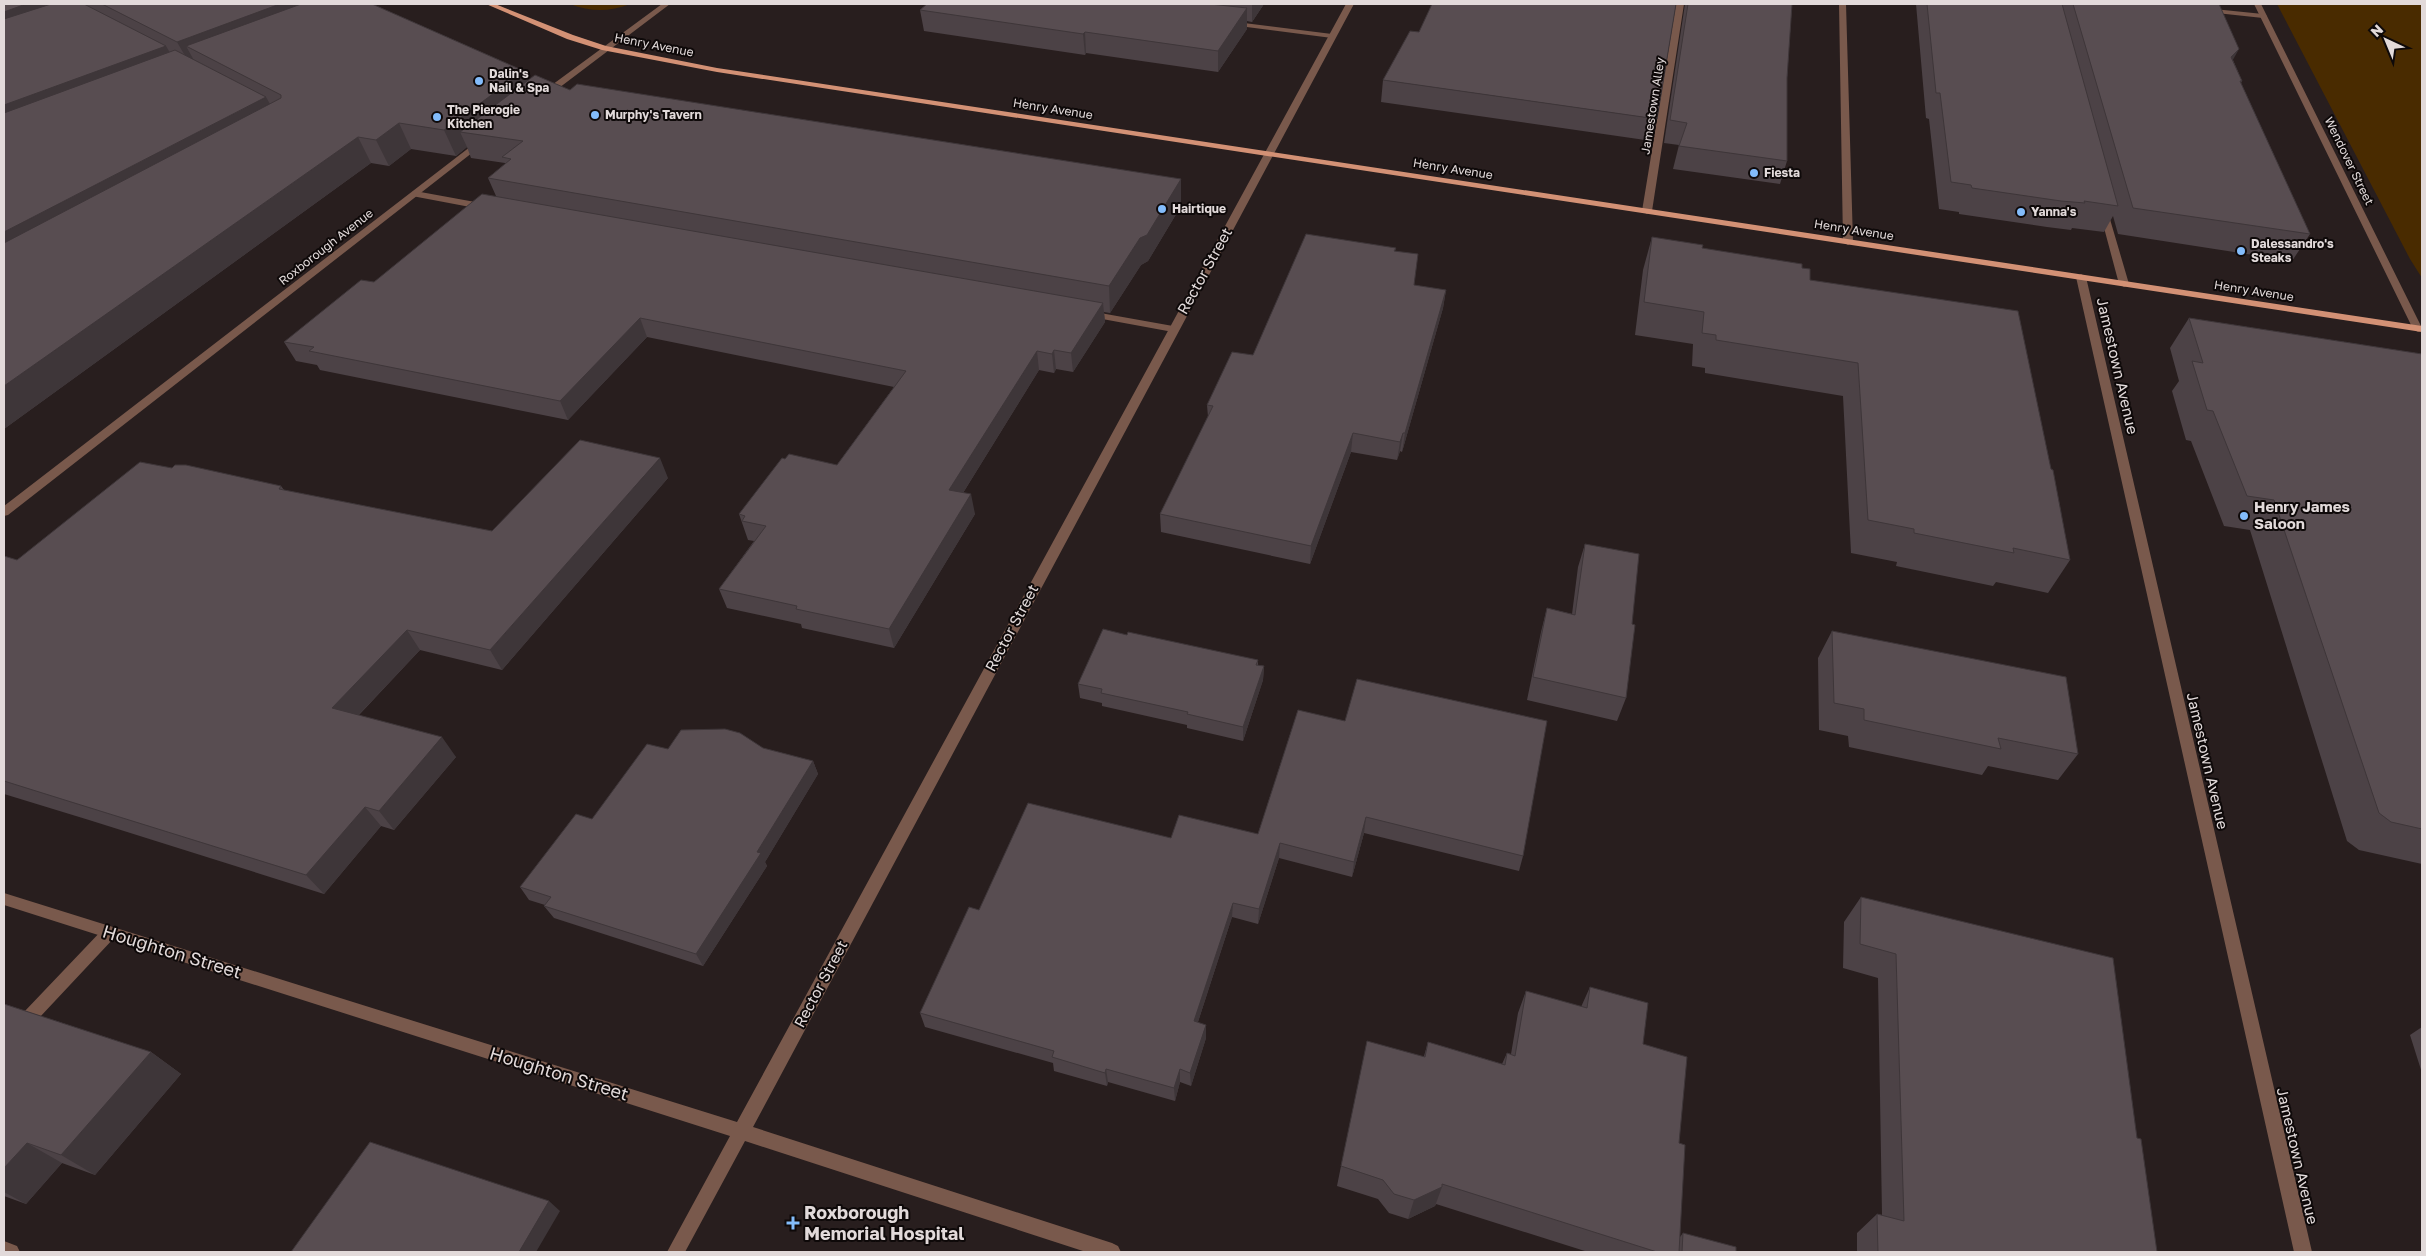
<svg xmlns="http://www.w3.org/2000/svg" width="2426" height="1256" font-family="'Golos Text',sans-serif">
<rect width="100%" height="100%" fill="#281e1e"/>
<path fill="#492b00" d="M570 4H630C609 12 591 12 570 4Z
M2277 4H2422V278L2410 259Z"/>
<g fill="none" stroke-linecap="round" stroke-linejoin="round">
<path fill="#79594c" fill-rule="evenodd" d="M1676 4H1684L1652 211 1647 214 1642 211Z
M2204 8 2263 14 2267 16 2263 18 2207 12H2204Z
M1228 21 1332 34 1336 36 1332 38 1231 25H1228Z
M415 191 486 204 490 207 486 210 412 196V192Z
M2103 206 2107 209 2129 284 2127 286 2124 287 2119 284 2099 209Z
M1089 311 1173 326 1178 329 1173 332 1086 316 1084 314Z
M109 926 114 928 117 933 114 938 10 1049 4 1051V1033L104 928Z
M4 1241 17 1246 20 1252H4Z"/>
<path fill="#79594c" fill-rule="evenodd" d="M662 4H670L547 97H541V93Z
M1346 4H1354L753 1127 1112 1243 1118 1246 1121 1252H1086L745 1141 685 1252H667L730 1136 4 905V893L737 1122Z
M1839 4H1846L1853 242 1848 245 1843 242Z
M2254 4H2261L2422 328V331L2418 332 2413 329Z
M479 140 486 142 8 515 4 516V506Z
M2081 274 2086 277 2312 1252H2294L2076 277Z"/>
<path fill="#d39175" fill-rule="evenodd" d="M486 4H495L573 35 606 46 717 68 2422 326V332L717 72 602 50 567 39Z"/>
</g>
<path fill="#4c4246" d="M4 4H372L524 71 528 81 570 90 1181 179V206L1148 261 1141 265 1110 313 1104 312 1105 322 1073 372 1056 369 1054 373 1039 370 963 493 975 514 894 648 802 628 801 624 727 608 719 589 754 541 748 540 739 514 837 465 894 387 647 337 568 420 320 370 317 365 296 361 284 342 374 282 496 196 488 178 505 164V163L471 158 467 147 456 156 411 149 389 166 371 163 4 429Z
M927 4H1264L1252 22 1247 21V29L1218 72 1086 53 1085 55 924 31 920 10Z
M1685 4H1792L1787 78V161L1780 184 1673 169 1679 145 1664 143Z
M1916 4H2219L2233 60 2242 81 2241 83 2310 234 2292 261 2118 234 2113 216 2104 232 2072 228 2071 230 2047 227 1959 214V212L1939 209 1929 119 1926 118Z
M1383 80 1657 119 1652 141 1381 102Z
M1652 237 1702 248 1802 268 1810 280 2051 469 2070 560 2048 593 1996 582 1993 586 1896 566 1897 562 1851 553 1843 396 1705 373V368L1692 366 1693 344 1635 335 1643 270Z
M1396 248 1395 251 1414 285 1446 290 1443 308 1402 452 1400 451 1397 460 1351 452 1310 564 1161 532 1160 514 1208 417 1207 405 1253 355Z
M2189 318 2422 354V864L2359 850 2347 841 2250 530 2224 526 2191 441 2186 440 2172 391 2179 381 2170 348Z
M172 468 281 486 284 490 492 531 668 478 502 670 420 650 359 715 456 757 394 830 381 826 324 894 89 820 4 794V556L17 560Z
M1585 544 1632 624 1626 698 1617 721 1527 700 1541 632 1547 608 1572 614 1578 567Z
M1832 631 2078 754 2058 780 1988 766 1982 775 1849 747 1848 736 1819 730 1818 658Z
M1127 635 1258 660V665L1264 666 1263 680 1243 741 1187 728V725L1102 706V703L1080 698 1078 684Z
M1298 710 1523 856 1519 871 1364 833 1352 877 1279 858 1258 924 1232 917 1198 1022 1206 1038 1191 1086 1180 1082 1175 1101 1108 1082 1107 1086 1054 1071 1053 1063 925 1027 920 1013 979 910 1171 838 1258 834Z
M763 748 813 761 818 774 765 862 767 866 703 966 554 918 544 906 545 905 529 900 520 887 668 749Z
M1861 897 2137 1138 2157 1252H1857V1233L1877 1214 1882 1215 1878 978 1843 968 1844 922Z
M1590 987 1643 1044 1679 1143 1680 1237 1683 1233 1736 1252H1588L1436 1204 1435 1206 1408 1219 1389 1213 1378 1199 1337 1186 1341 1166 1424 1056 1428 1042 1502 1064 1507 1053 1511 1054 1518 1013 1526 991 1581 1007Z
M4 1004 151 1052 181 1074 95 1175 62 1163 26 1204 4 1196Z
M2422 1027V1073L2410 1035Z"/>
<path fill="#3e3639" d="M26 4H68L4 41V12Z
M280 4H339L186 46 196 64 191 66 177 42Z
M1252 4H1264L1252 22Z
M1247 8V29L1218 72V51Z
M1085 32 1086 53 1085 55 1083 34Z
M166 46 180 70 4 137V105Z
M2239 49 2225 74 2231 57Z
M524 71 534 96 460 132 467 147 456 156 444 130Z
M266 97 280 122 4 269V232Z
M399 123 411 149 389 166 376 140Z
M358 137 371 163 4 429V386Z
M1181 179V206L1148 261 1141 265 1110 313 1109 286 1140 238Z
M1446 290 1443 308 1402 452 1405 433Z
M1103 303 1105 322 1073 372 1071 353Z
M640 318 647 337 568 420 560 401Z
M1054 350 1056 369 1054 373 1052 354Z
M1037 351 1039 370 953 509 949 490Z
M1353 433 1351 452 1310 564 1311 546Z
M1403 433 1400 451 1397 460 1400 442Z
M660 458 668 478 502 670 490 650Z
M971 494 975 514 894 648 889 629Z
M407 630 420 650 347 727 332 708Z
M1264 666 1263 680 1243 741V727Z
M442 737 456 757 394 830 379 811Z
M813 761 818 774 765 862 767 866 703 966 696 954 757 852Z
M365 807 381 826 324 894 306 875Z
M1366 817 1364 833 1352 877 1354 862Z
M1280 843 1279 858 1258 924 1259 909Z
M1233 903 1232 917 1194 1034V1021Z
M1206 1025V1038L1191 1086 1190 1073Z
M151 1052 181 1074 95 1175 61 1155Z
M1106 1069 1108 1082 1107 1086 1105 1073Z
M1180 1069V1082L1175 1101 1174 1088Z
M27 1143 62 1163 26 1204 4 1192V1168Z
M1442 1187 1435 1206 1408 1219 1414 1200Z
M549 1201 560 1211 536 1252H519Z"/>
<path fill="#584d51" stroke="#3e3639" d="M4 4H26L4 12Z
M51 4H84L166 46 4 105V19Z
M102 4H280L177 42Z
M301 4H372L524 71 444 130 399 123 376 140 358 137 4 386V243L281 98V95L186 46Z
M927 4H1210L1247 8 1218 51 1085 32 1083 34 920 10Z
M1432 4H1676L1657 119 1383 80 1410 31 1419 32Z
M1688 4H1792L1787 78V161L1679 146 1687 123 1670 120Z
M1927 4H2062L2118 206 2084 201 2085 203 2061 201 1972 188 1971 185 1951 182 1940 93H1936Z
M2073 4H2219L2239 49 2231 57 2242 81H2240L2310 234 2133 208Z
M175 50 266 97 4 232V113Z
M535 75 570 90 577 84 1181 179 1147 235 1140 238 1109 286 488 178 511 159 502 157 523 141 460 132Z
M482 194 1103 303 1071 353 1054 350 1052 354 1037 351 949 490 971 494 889 629 796 609 797 606 719 589 766 526 742 521 745 516 739 514 782 458 785 459 789 454 837 465 906 371 640 318 560 401 309 351 314 347 284 342 361 280 374 282Z
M1306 234 1396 248 1394 251 1418 254 1414 285 1446 290 1405 433H1403L1400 442 1353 433 1311 546 1160 514 1213 406 1207 405 1232 352 1253 355Z
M1652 237 1703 245 1702 248 1802 264V268L1810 269V280L2018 311 2051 469 2053 470 2070 560 2013 548 2014 553 1914 533V529L1868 520 1858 363 1716 340V335L1702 333 1704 312 1644 302Z
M2189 318 2422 354V829L2391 822 2379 813 2274 500 2247 496 2213 411 2207 410 2192 361 2203 363Z
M580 440 660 458 490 650 407 630 332 708 442 737 379 811 365 807 306 875 68 801 4 781V556L17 560 140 462 172 468 175 465H186L281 486 279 489 492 531Z
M1585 544 1639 554 1632 624 1635 625 1626 698 1533 677 1547 608 1575 615Z
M1103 629 1127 635 1128 632 1258 660 1256 665 1264 666 1243 727 1187 714 1188 712 1101 693 1102 689 1078 684Z
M1832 631 2066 677 2078 754 1998 738 2001 749 1864 720V709L1834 703Z
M1357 679 1547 721 1523 856 1366 817 1354 862 1280 843 1259 909 1233 903 1194 1021 1206 1025 1190 1073 1180 1069 1174 1088 1106 1069 1105 1073 1052 1057 1054 1051 920 1013 969 907 979 910 1028 803 1171 838 1179 815 1258 834 1298 710 1345 721Z
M725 729 740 733 763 748 813 761 757 852 761 853 696 954 544 906 551 897 520 887 576 814 592 819 647 744 668 749 681 730Z
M1861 897 2113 958 2137 1138 2141 1139 2157 1252H1878L1877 1214 1904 1221 1896 954 1860 944Z
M1590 987 1648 1003 1643 1044 1687 1057 1679 1143 1685 1145 1679 1252H1657L1442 1184V1187L1414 1200 1394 1194 1383 1180 1341 1166 1367 1041 1425 1057 1428 1042 1505 1065 1507 1053 1515 1056 1526 991 1587 1008Z
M4 1004 151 1052 61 1155 27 1143 4 1168Z
M370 1142 549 1201 519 1252H291Z
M1683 1233 1736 1247V1252H1682Z"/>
<g fill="#83bcfb" stroke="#0e0909" stroke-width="2">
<circle cx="479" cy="81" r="5"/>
<circle cx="595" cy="115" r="5"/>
<circle cx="437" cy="117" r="5"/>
<circle cx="1754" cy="173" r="5"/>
<circle cx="1162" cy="209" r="5"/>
<circle cx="2021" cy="212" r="5"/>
<circle cx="2241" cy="251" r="5"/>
<circle cx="2244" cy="516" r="5"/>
<path d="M790.5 1215.5h5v5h5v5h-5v5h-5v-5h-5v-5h5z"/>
</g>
<g text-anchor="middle" stroke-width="4" stroke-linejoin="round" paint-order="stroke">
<g font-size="12" fill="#e2dada" stroke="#0e0909">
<text transform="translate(654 45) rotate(11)" y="4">Henry Avenue</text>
<text transform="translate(1653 106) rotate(-81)" y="4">Jamestown Alley</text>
<text transform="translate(1053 109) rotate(9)" y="4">Henry Avenue</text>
<text transform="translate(2349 161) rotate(64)" y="4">Wendover Street</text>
<text transform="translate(1453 169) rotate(9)" y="4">Henry Avenue</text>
<text transform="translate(1854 230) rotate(9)" y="4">Henry Avenue</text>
<text transform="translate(326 247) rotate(-38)" y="4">Roxborough Avenue</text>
<text transform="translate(2254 291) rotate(9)" y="4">Henry Avenue</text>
</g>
<g font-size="12" font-weight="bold" fill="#e2dada" stroke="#0e0909" text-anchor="start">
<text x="489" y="78">Dalin's<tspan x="489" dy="14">Nail &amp; Spa</tspan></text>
<text x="447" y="114">The Pierogie<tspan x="447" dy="14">Kitchen</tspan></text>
<text x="605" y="119">Murphy's Tavern</text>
<text x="1764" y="177">Fiesta</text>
<text x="1172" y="213">Hairtique</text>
<text x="2031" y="216">Yanna's</text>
<text x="2251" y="248">Dalessandro's<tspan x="2251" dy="14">Steaks</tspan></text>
</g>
<g font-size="15" fill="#e2dada" stroke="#0e0909">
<text transform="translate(1205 271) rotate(-61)" y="5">Rector Street</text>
<text transform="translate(2117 366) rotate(77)" y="5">Jamestown Avenue</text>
<text transform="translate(1012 628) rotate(-62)" y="5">Rector Street</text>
<text transform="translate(2207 761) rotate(77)" y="5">Jamestown Avenue</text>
<text transform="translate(821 984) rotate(-62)" y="5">Rector Street</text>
<text transform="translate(2297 1156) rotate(77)" y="5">Jamestown Avenue</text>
</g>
<g font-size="15" font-weight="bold" fill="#e2dada" stroke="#0e0909" text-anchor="start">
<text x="2254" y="512">Henry James<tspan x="2254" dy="17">Saloon</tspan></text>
</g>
<g font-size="18" fill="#e2dada" stroke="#0e0909">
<text transform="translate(172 952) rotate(17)" y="6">Houghton Street</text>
<text transform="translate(559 1074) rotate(17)" y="6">Houghton Street</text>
</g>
<g font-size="18" font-weight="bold" fill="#e2dada" stroke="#0e0909" text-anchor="start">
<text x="804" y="1219">Roxborough<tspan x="804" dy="21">Memorial Hospital</tspan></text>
</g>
</g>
<rect width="2426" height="1256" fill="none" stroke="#e2dada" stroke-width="10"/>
<g transform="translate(2386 40) rotate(316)" stroke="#0e0909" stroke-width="4" paint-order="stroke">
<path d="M0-4L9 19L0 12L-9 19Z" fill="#e2dada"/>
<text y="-8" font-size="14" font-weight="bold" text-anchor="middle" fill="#e2dada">N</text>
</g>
</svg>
